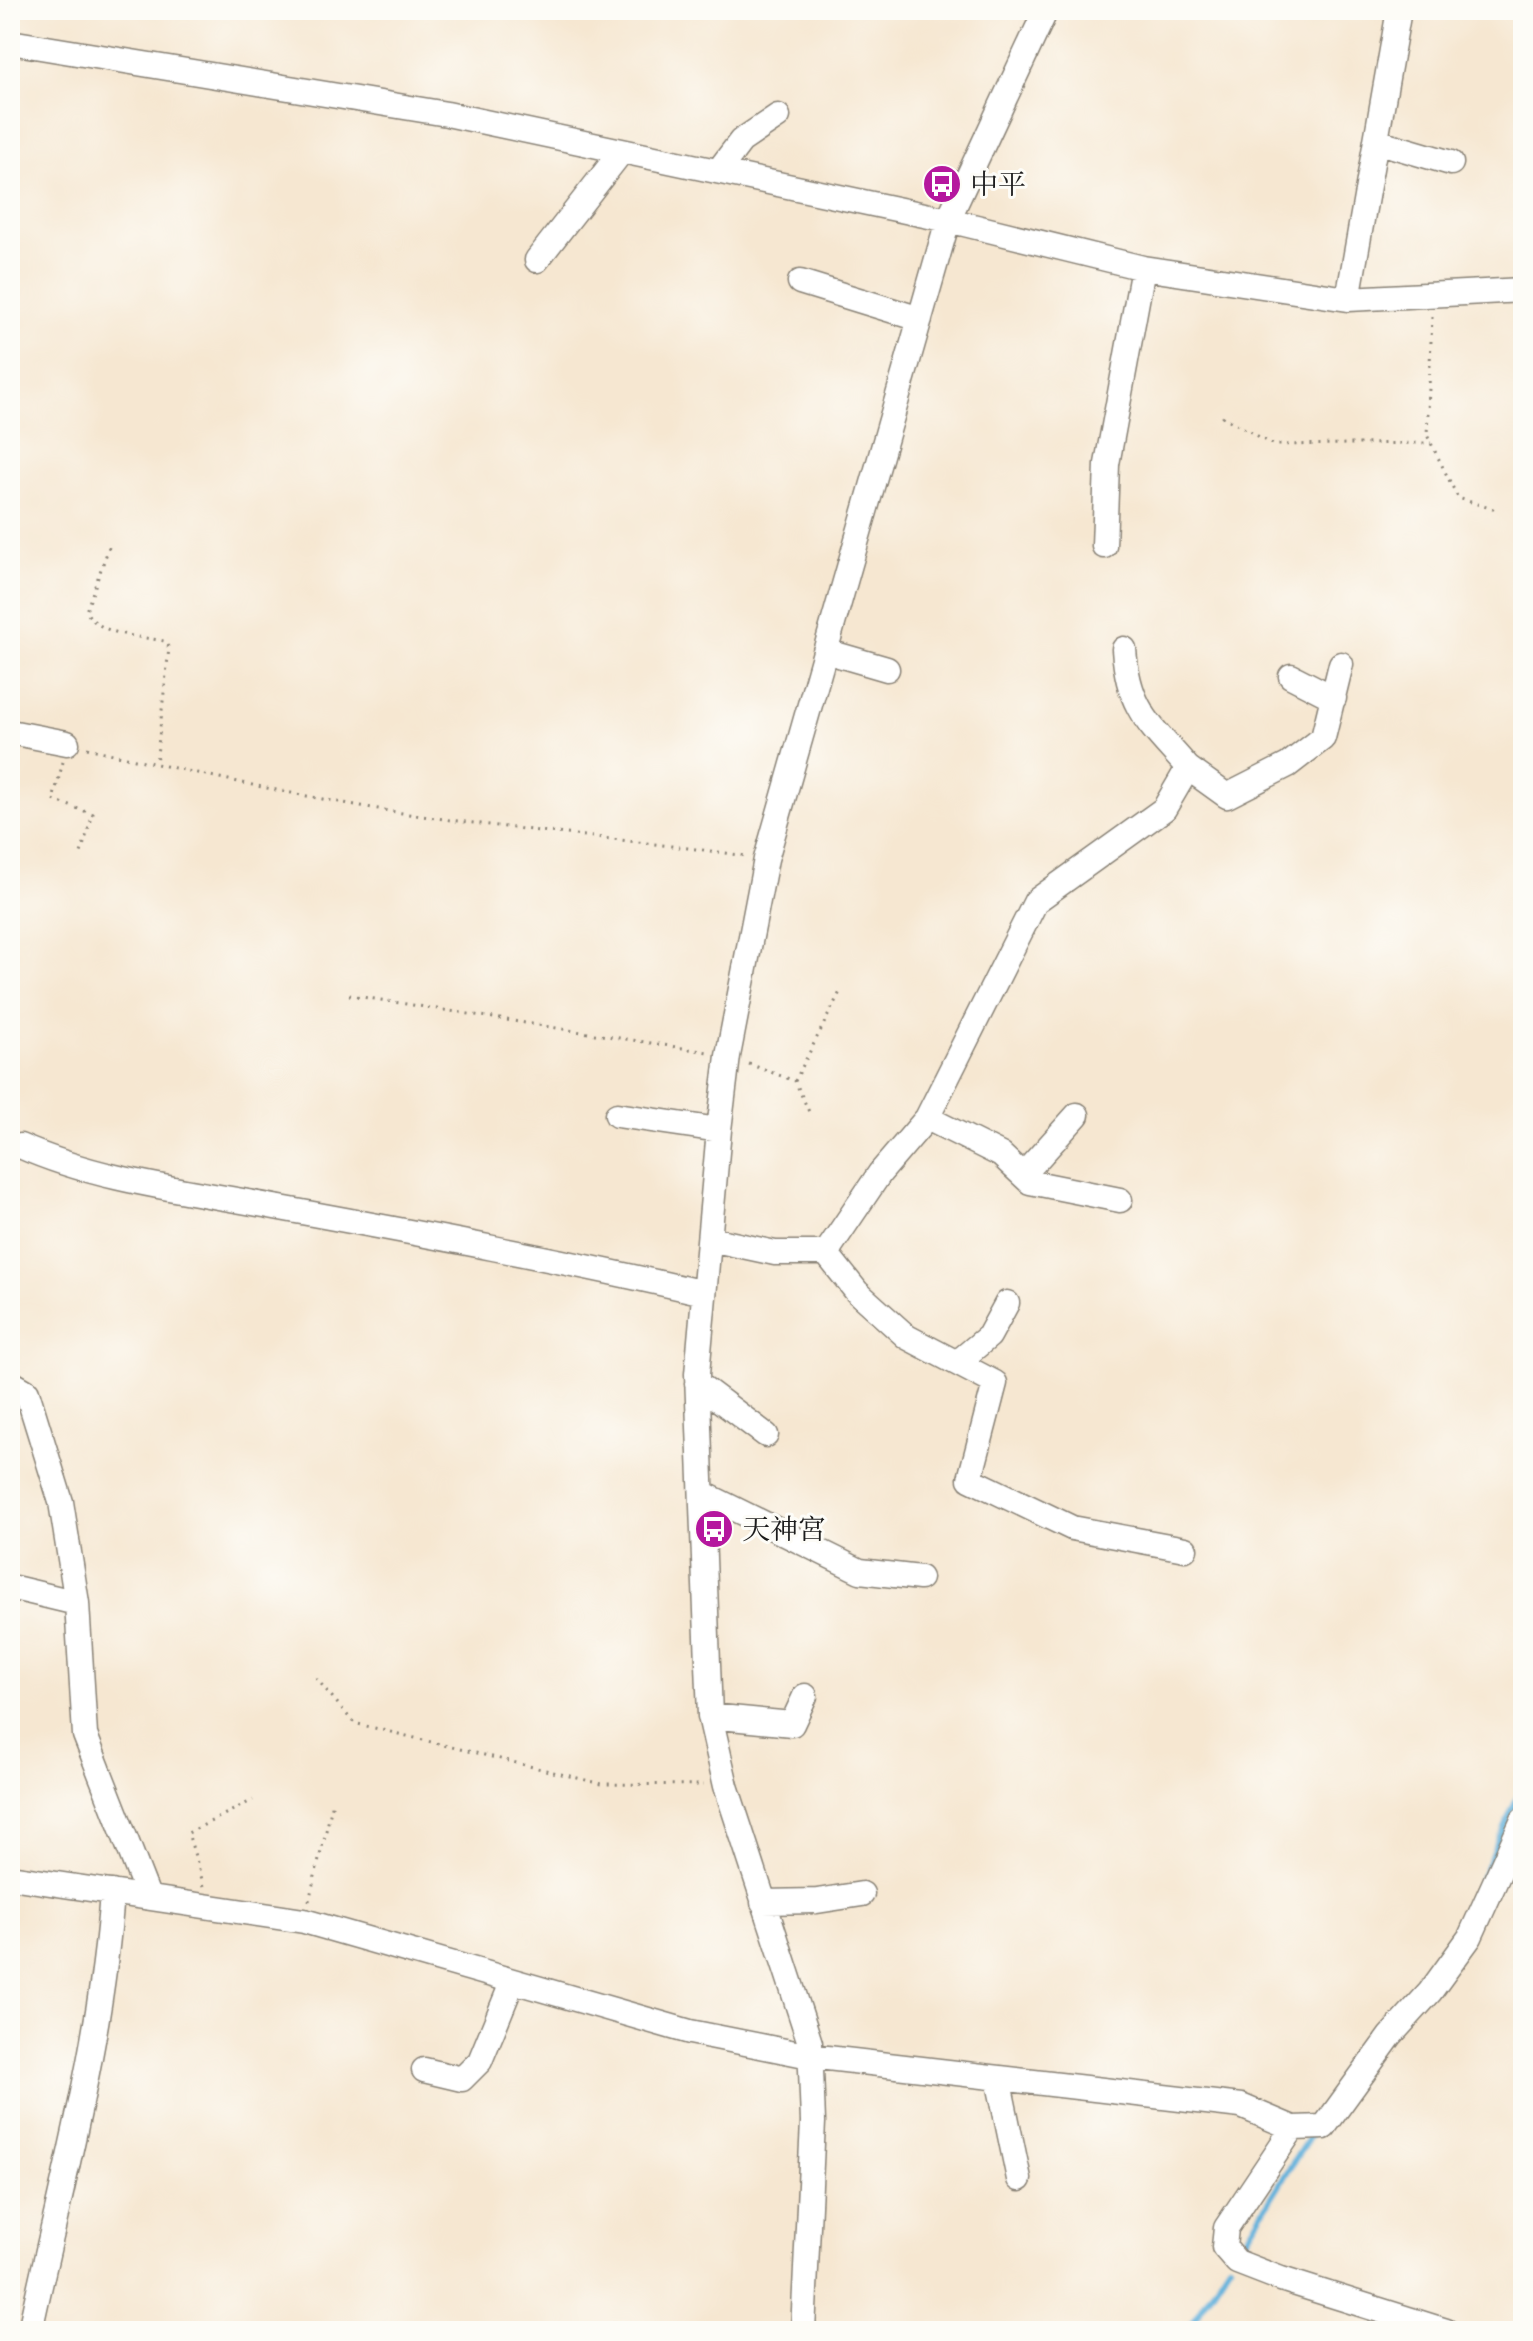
<svg xmlns="http://www.w3.org/2000/svg" width="1533" height="2341" font-family="'IM FELL English','Noto Serif TC',serif">
<rect width="100%" height="100%" fill="#fdfcf7"/>
<filter id="ink" filterUnits="userSpaceOnUse"><feTurbulence type="fractalNoise" baseFrequency=".0125" numOctaves="2"/><feDisplacementMap in="SourceGraphic" scale="16" xChannelSelector="R" yChannelSelector="G"/><feConvolveMatrix kernelMatrix="1 2 1 2 8 2 1 2 1" color-interpolation-filters="sRGB"/></filter>
<filter id="wash" filterUnits="userSpaceOnUse"><feTurbulence type="fractalNoise" baseFrequency=".006" numOctaves="4" result="noise"/><feDisplacementMap in="SourceGraphic" scale="32" xChannelSelector="R" yChannelSelector="G"/><feGaussianBlur stdDeviation="1.8" result="paint"/><feColorMatrix in="noise" values="0 0 0 0 0 0 0 0 0 0 0 0 0 0 0 0 0 1.4 0 .05"/><feComposite in="paint" operator="in"/></filter>
<g filter="url(#wash)">
<rect width="100%" height="100%" fill="#f6e7d1"/>
<g fill="none" stroke-linecap="round" stroke-linejoin="round">
<path stroke="#60b1db" stroke-width="6" d="M1440 1960 1471 1902 1523 1785
M1334 2094 1362 2049 1384 2026
M1236 2255 1310 2135
M1186 2331 1230 2264"/>
</g>
</g>
<g filter="url(#ink)">
<g fill="none" stroke-linecap="round" stroke-linejoin="round">
<defs>
<path id="minor" d="M10 42 447 114 948 220 1143 268 1348 299 1523 290
M1376 141 1451 163
M719 170 741 141 778 116
M537 260 622 151
M800 282 920 319
M1348 299 1399 10
M1104 546 1107 464 1143 268
M1124 649C1128 710 1151 725 1188 768
M825 651 887 669
M1291 676 1334 698
M10 732 67 743
M617 1115 719 1130
M927 1118 1001 1155 1030 1182 1120 1200
M20 1146C101 1182 193 1191 280 1208 422 1234 563 1260 704 1293
M1023 1175 1077 1115
M710 1239 775 1253H826L880 1173 927 1118 1036 901 1164 809 1188 768 1227 796 1288 765 1323 738 1341 664
M826 1253 857 1292 907 1337 995 1383 970 1479 1072 1528 1185 1549
M958 1362 989 1336 1007 1303
M10 1382 27 1392 61 1502 77 1603 85 1735 148 1896
M697 1383 766 1435
M702 1493 860 1571 920 1578
M10 1587 77 1603
M710 1716 792 1724 805 1696
M10 1877 304 1921 690 2032 810 2056 1241 2106 1293 2128 1324 2127 1390 2036 1430 1992 1470 1937 1523 1820
M763 1902 817 1901 862 1894
M424 2070 462 2079 480 2061 512 1983
M998 2078 1019 2179
M1293 2128 1226 2228 1224 2247 1237 2262 1281 2279 1446 2331
M30 2331C61 2185 102 2041 112 1892
M803 2331 813 2122 810 2043 726 1786 710 1716 697 1374 719 1130 728 1056 766 859 948 220 1046 10"/>
</defs>
<use href="#minor" stroke="#898276" stroke-width="27"/>
<path stroke="#898276" stroke-width="3" stroke-dasharray="2 6" stroke-linecap="butt" d="M10 182 17 183
M1432 317 1427 435 1458 498 1496 510
M1222 416 1274 445 1431 443
M109 547 86 611C99 636 139 636 164 641L169 648 156 764
M87 748C178 769 269 790 361 806 488 829 618 837 746 856
M63 762 53 800 93 814 81 853
M349 995 708 1052
M749 1064 795 1081 810 1114
M795 1081 841 990
M316 1678 354 1723 602 1784 704 1785
M204 1886 188 1833 253 1800
M309 1901 333 1802"/>
<use href="#minor" stroke="#fff" stroke-width="24"/>
</g>
</g>
<defs>
<symbol id="bus-disc" viewBox="-11 -11 22 22"><circle r="9.5" fill="#b5179e" stroke="#fdfcf7"/><path d="M-5-6H5V4H4V6H2V4H-2V6H-4V4H-5ZM-3.5-4V0h7V-4ZM-3.5 1.2v1.5H-2V1.2ZM2 1.2v1.5H3.5V1.2Z" fill="#fff"/></symbol>
</defs>
<g fill-rule="evenodd">
<use href="#bus-disc" x="920" y="162" width="44" height="44"/>
<use href="#bus-disc" x="692" y="1507" width="44" height="44"/>
</g>
<g text-anchor="middle" stroke-width="6" stroke-linejoin="round" paint-order="stroke">
<g font-size="28" fill="#1c1c1c" stroke="#fdfcf7" text-anchor="start">
<text x="970" y="194">中平</text>
<text x="742" y="1539">天神宮</text>
</g>
</g>
<rect width="1533" height="2341" fill="none" stroke="#fdfcf7" stroke-width="40"/>
</svg>
